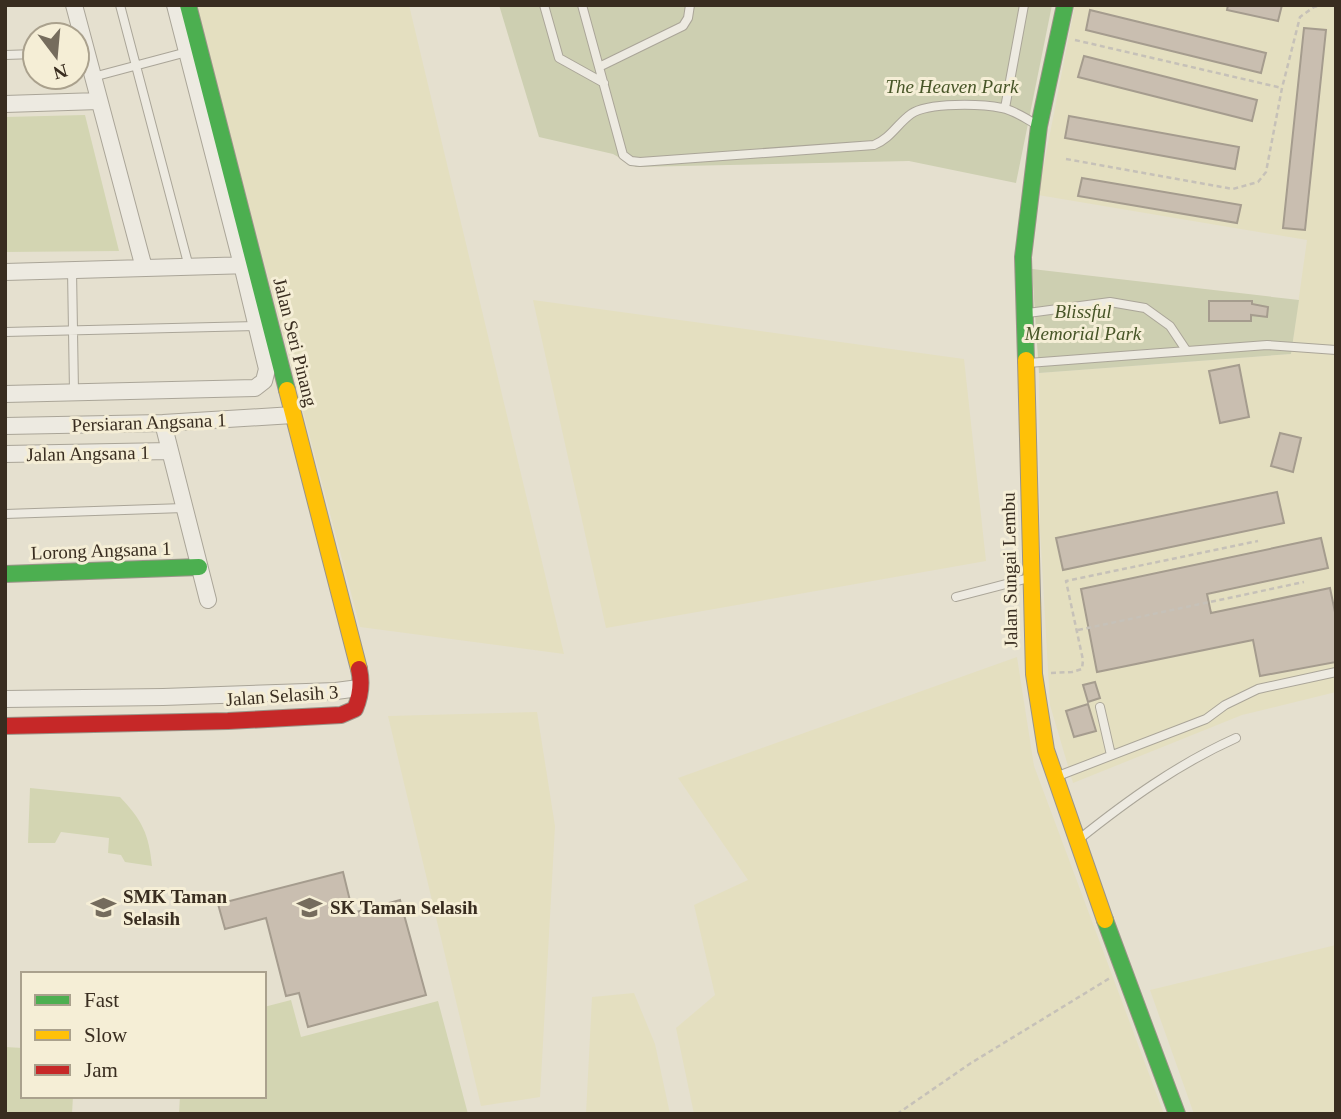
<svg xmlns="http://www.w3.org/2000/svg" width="1341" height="1119" font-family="Georgia,serif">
<rect width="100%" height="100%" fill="#e5e0cf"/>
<path fill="#e4dfc0" d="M196 5H409L564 654 360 627Z
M1075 5H1336V692L1242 715 1073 783 1050 705 1040 529 1039 373 1291 354 1307 240 1038 195Z
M533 300 964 359 986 561 606 628Z
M1017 657 1034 766 1164 1114H694L676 1028 715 995 694 905 748 880 678 778Z
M537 712 555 826 540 1097 481 1106 388 716Z
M1336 945V1114H1194L1150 990Z
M634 993 655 1044 670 1114H586L592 997Z"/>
<path fill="#d3d5b2" d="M85 115 119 251 5 252V117Z
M30 788 120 797C142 820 149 834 152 866L125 862 121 855 108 853 109 838 61 832 55 843H28Z
M291 1000 301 1037 438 1001 468 1114H179L180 1096H264V1007Z
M5 1047 23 1048V1096H73L72 1114H5Z"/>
<path fill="#cdcfb1" d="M499 5H1052L1016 183 909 161 636 167 613 154 539 137Z
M1032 269 1299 300 1291 354 1039 373Z"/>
<path fill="#c9beb0" stroke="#a59c8e" stroke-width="2" d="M1228 5H1282L1278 21 1227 10Z
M1090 10 1266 53 1261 73 1086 30Z
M1304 28 1326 30 1305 230 1283 228Z
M1084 56 1257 100 1252 121 1078 77Z
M1069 116 1239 147 1235 169 1065 138Z
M1082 178 1241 205 1237 223 1078 196Z
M1209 301H1252V304L1268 307 1267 317 1251 315V321H1209Z
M1239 365 1249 417 1220 423 1209 371Z
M1280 433 1301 438 1293 472 1271 466Z
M1277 492 1284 523 1063 570 1056 538Z
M1321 538 1328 568 1207 594 1211 613 1330 588 1336 617V662L1260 676 1253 640 1097 672 1081 589Z
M1095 682 1100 698 1088 702 1083 685Z
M1088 704 1096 731 1074 737 1066 711Z
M343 872 353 913 400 900 426 995 308 1027 299 993 286 996 266 918 225 929 218 904Z"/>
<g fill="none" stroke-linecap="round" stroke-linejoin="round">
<defs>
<path id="lane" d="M120 5 189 267
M544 5 559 58 604 83
M582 5 599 67
M690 5 688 18 683 26 599 67 623 155 631 161 640 162 874 145C891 138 897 124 911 114 928 102 982 104 1002 108 1014 110 1026 119 1036 124
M5 55 35 54
M93 77 187 52
M1005 108 1024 5
M72 270 74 392
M1028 313 1110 302 1145 308 1170 326 1186 350
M5 332 257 326
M1028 363 1267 345 1336 350
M5 514 184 508
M956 597 1029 578
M1100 707 1111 755
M1058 776 1206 719 1225 705 1258 689 1336 672
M1078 840C1128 800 1178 764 1236 738"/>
<path id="street" d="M74 5 144 268
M5 104 99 101
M5 272 251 265
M5 394 255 388 264 381 267 369 242 265 175 5
M163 423 208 600
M5 426 163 423 293 415
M5 454 170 451
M5 699 163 697 336 691 359 688"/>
<path id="fast" d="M188 5 287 390
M1026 360 1023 257 1039 126 1065 5
M5 574 199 567
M1105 920 1177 1114"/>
<path id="slow" d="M1026 360 1034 674 1046 750 1105 920
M287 390 359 669"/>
<path id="jam" d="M5 726 228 721 341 715 355 709C360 697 362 682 359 669"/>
</defs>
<use href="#lane" stroke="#aaa598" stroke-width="10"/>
<use href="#street" stroke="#aaa598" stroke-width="18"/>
<use href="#fast" stroke="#9a9488" stroke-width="18"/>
<use href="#slow" stroke="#9a9488" stroke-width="18"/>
<use href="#jam" stroke="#9a9488" stroke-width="18"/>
<path stroke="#c6c1b8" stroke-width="2.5" stroke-dasharray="5 3.5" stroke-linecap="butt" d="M1075 40 1282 88
M1066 159 1233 189 1258 182 1266 172 1282 88 1300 17 1314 7 1324 5
M1078 630 1304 582
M1051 673 1072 672 1082 669 1083 660 1066 581 1258 541
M897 1114 971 1063 1110 978"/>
<use href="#lane" stroke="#edeae1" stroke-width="8"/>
<use href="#street" stroke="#edeae1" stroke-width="16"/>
<use href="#fast" stroke="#4caf50" stroke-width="16"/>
<use href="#slow" stroke="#ffc107" stroke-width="16"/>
<use href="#jam" stroke="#c62828" stroke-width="16"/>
</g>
<defs>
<symbol id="school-bare" viewBox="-9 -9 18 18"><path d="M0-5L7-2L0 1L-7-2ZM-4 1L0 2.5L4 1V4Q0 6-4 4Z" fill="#756c5d" stroke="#f5eed6" stroke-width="2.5" paint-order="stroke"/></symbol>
</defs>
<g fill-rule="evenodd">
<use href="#school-bare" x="86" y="890" width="35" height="35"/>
<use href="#school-bare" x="292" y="890" width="35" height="35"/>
</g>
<g text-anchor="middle" stroke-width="6" stroke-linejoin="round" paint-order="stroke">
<g font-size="19" font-style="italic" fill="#475527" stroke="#f5eed6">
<text x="952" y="93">The Heaven Park</text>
<text x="1083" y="318">Blissful<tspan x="1083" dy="22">Memorial Park</tspan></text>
</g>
<g font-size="19" fill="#392d20" stroke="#f5eed6">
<text transform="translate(296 342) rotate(76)" y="7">Jalan Seri Pinang</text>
<text transform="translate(149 422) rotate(-2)" y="7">Persiaran Angsana 1</text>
<text transform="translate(88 453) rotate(-1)" y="7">Jalan Angsana 1</text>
<text transform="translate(101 550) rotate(-2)" y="7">Lorong Angsana 1</text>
<text transform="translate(1009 570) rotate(-91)" y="7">Jalan Sungai Lembu</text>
<text transform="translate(282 695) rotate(-4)" y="7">Jalan Selasih 3</text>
</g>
<g font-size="19" font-weight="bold" fill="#392d20" stroke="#f5eed6" text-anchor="start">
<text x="123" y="903">SMK Taman<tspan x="123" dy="22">Selasih</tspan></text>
<text x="330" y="914">SK Taman Selasih</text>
</g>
</g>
<rect width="1341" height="1119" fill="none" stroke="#392d20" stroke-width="14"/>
<rect x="21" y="972" width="245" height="126" fill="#f5eed6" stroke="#aaa18d" stroke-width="2"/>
<rect x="35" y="995" width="35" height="10" fill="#4caf50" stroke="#aaa18d" stroke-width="2"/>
<text x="84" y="1007" font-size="21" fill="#392d20">Fast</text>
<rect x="35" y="1030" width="35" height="10" fill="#ffc107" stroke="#aaa18d" stroke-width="2"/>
<text x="84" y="1042" font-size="21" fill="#392d20">Slow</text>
<rect x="35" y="1065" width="35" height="10" fill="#c62828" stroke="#aaa18d" stroke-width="2"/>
<text x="84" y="1077" font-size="21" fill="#392d20">Jam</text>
<g transform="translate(56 56) rotate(164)"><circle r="33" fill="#f5eed6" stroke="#aaa18d" stroke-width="2"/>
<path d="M0-5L12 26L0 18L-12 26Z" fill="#756c5d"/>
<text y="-10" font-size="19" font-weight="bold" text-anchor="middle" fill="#392d20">N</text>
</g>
</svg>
